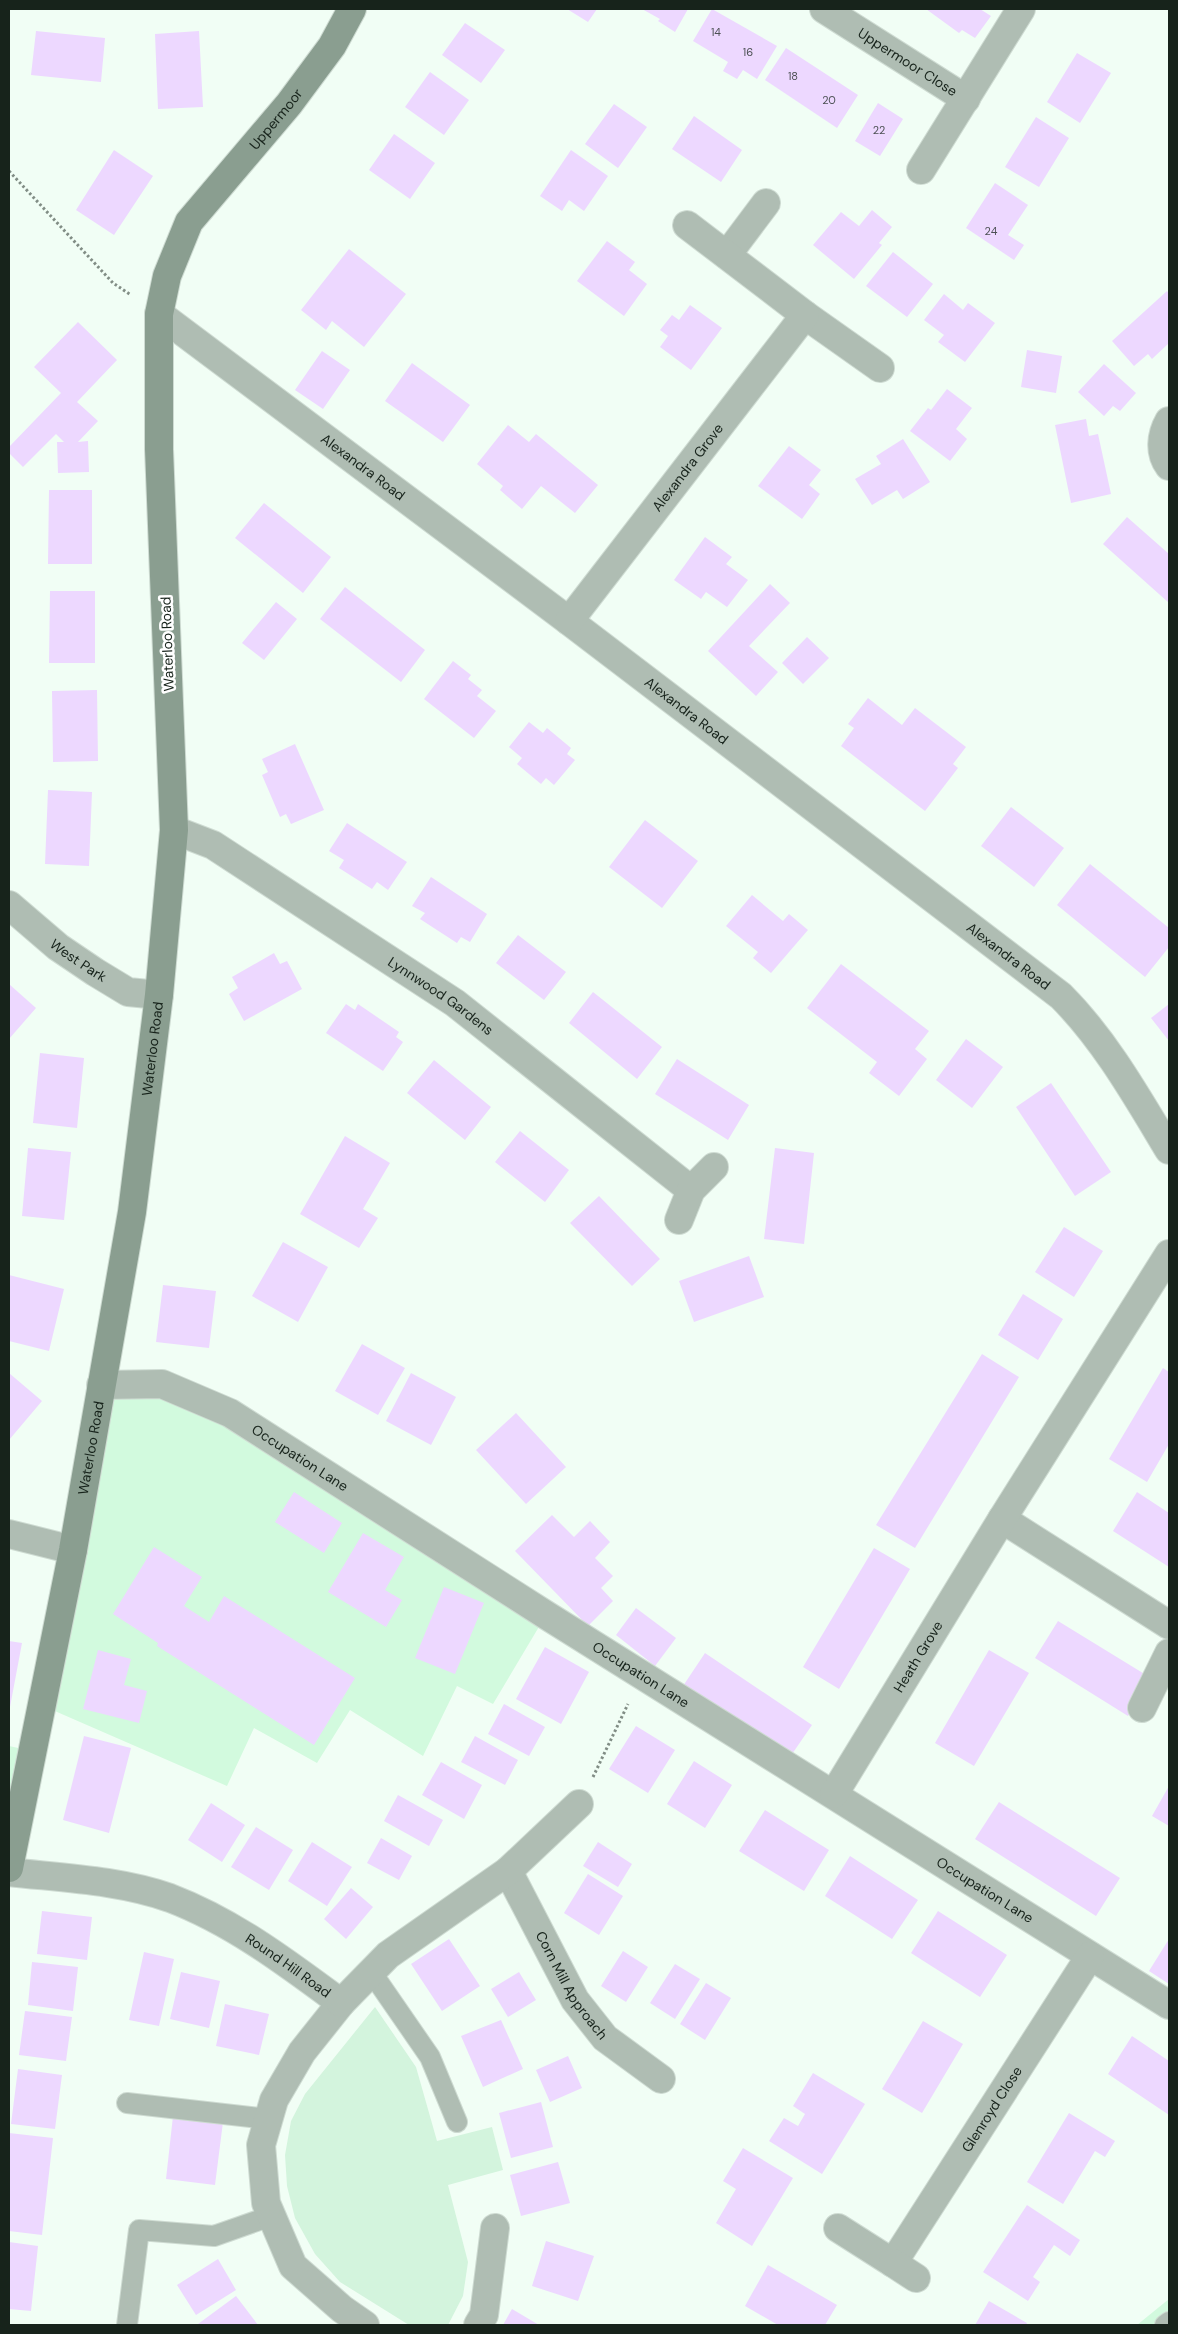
<svg xmlns="http://www.w3.org/2000/svg" width="1178" height="2334" font-family="'DM Sans',sans-serif">
<rect width="100%" height="100%" fill="#f1fef5"/>
<path fill="#d2fade" d="M162 1384 546 1615 493 1704 457 1686 423 1756 350 1710 317 1763 254 1728 227 1786 41 1705 101 1385Z
M9 1746 32 1751 9 1868Z
M1169 2299V2325H1137Z"/>
<path fill="#d3f4dd" d="M375 2007 416 2067 437 2141 492 2127 503 2170 448 2185 468 2262 463 2296 448 2325H409L340 2282 315 2254 295 2218 287 2186 285 2155 291 2121 305 2094Z"/>
<path fill="#edd8ff" d="M567 9H597L588 22Z
M642 9H688L675 32 658 21 660 19Z
M712 9 777 46 757 79 743 70 737 79 723 71 728 62 693 41Z
M926 9H980L991 16 975 38 962 30 959 33Z
M465 23 505 50 481 83 442 55Z
M36 31 105 38 101 82 31 75Z
M199 31 203 107 158 109 155 34Z
M786 48 858 95 837 128 765 80Z
M1077 53 1111 73 1080 123 1047 102Z
M430 72 469 100 444 135 405 107Z
M878 103 903 119 880 156 855 141Z
M614 104 647 127 618 168 585 144Z
M694 116 742 150 721 182 672 149Z
M1036 117 1069 138 1039 187 1005 167Z
M394 134 435 163 410 199 369 170Z
M114 150 153 176 114 235 76 210Z
M571 150 608 176 584 211 569 200 562 211 540 196Z
M995 183 1028 205 1008 235 1024 245 1014 260 966 228Z
M872 210 892 227 879 243 882 245 854 279 813 245 841 212 859 226Z
M607 241 635 262 629 270 647 284 624 316 577 281Z
M349 249 406 294 364 347 332 321 326 330 301 310Z
M893 252 933 284 907 317 866 286Z
M1167 291 1169 294V343L1152 359 1148 354 1134 366 1112 341Z
M944 294 963 310 968 303 995 323 965 362 938 342 944 335 924 320Z
M690 305 722 328 691 370 660 347 668 336 660 330 672 315 679 320Z
M78 322 117 360 77 402 98 421 78 442 88 441 89 472 58 473 57 442H64L56 434 23 467 9 453V447L61 393 34 367Z
M1027 350 1062 356 1056 393 1021 387Z
M322 351 350 370 323 409 295 390Z
M412 363 470 405 443 442 385 401Z
M1104 364 1136 393 1120 411 1113 406 1104 416 1078 392Z
M947 389 972 408 956 429 967 439 950 461 910 431 928 408 931 410Z
M1086 419 1089 436 1098 434 1111 494 1071 503 1055 425Z
M508 425 529 442 536 434 598 485 575 513 541 486 522 509 500 490 503 486 477 464Z
M903 439 930 482 903 499 897 490 872 505 855 479 881 464 876 456Z
M789 446 821 470 809 485 820 494 802 519 758 486Z
M49 490H92V564H48Z
M264 503 331 557 303 593 235 538Z
M1127 517 1169 554V603L1103 544Z
M705 537 732 557 726 564 748 580 727 607 706 592 701 599 674 580Z
M770 584 790 603 749 646 778 672 756 696 708 651Z
M345 587 425 650 401 682 320 619Z
M50 591H95V663H49Z
M276 602 297 619 264 660 242 643Z
M807 637 829 658 803 684 782 663Z
M453 661 471 675 468 679 482 690 477 696 496 711 474 738 424 699Z
M97 690 98 761 53 762 52 691Z
M868 698 902 725 915 708 966 747 953 764 958 768 925 811 841 746 854 728 848 724Z
M529 722 543 733 547 728 571 748 567 754 575 760 554 785 546 778 541 784 517 764 522 758 509 747Z
M295 744 324 810 291 824 286 814 280 817 262 775 268 772 262 759Z
M48 790 92 792 89 866 45 864Z
M1011 807 1064 848 1034 887 981 846Z
M645 820 698 861 662 908 609 867Z
M347 823 407 862 388 890 377 882 372 889 339 868 344 860 329 851Z
M1090 864 1169 928V947L1145 977 1057 905Z
M431 877 487 914 470 942 461 937 457 943 420 919 425 913 412 906Z
M752 895 783 921 789 914 808 930 771 973 753 958 758 952 726 926Z
M518 935 566 972 544 1000 496 963Z
M274 953 280 964 287 961 302 989 244 1021 229 994 238 988 232 977Z
M841 964 929 1031 915 1049 927 1059 899 1096 869 1073 877 1062 807 1008Z
M9 984 36 1008 9 1039Z
M593 992 662 1047 637 1079 569 1023Z
M346 1004 355 1010 358 1004 399 1032 396 1037 403 1042 383 1071 326 1033Z
M1169 1004V1041L1151 1018Z
M966 1039 1003 1067 972 1108 936 1080Z
M40 1053 84 1058 77 1128 33 1123Z
M677 1059 749 1105 728 1140 655 1094Z
M434 1060 491 1107 465 1140 407 1093Z
M1051 1083 1111 1172 1075 1196 1016 1107Z
M520 1131 569 1170 545 1202 495 1162Z
M345 1136 390 1163 363 1209 378 1218 359 1248 300 1214Z
M28 1148 71 1152 64 1220 22 1216Z
M775 1148 814 1153 804 1244 764 1239Z
M599 1196 660 1259 632 1286 570 1223Z
M1064 1227 1103 1251 1074 1297 1035 1272Z
M283 1242 328 1267 298 1322 252 1296Z
M749 1256 764 1297 694 1322 679 1281Z
M9 1275 64 1289 49 1351 9 1341Z
M163 1285 216 1291 209 1348 156 1342Z
M1023 1294 1063 1319 1038 1360 998 1335Z
M362 1344 405 1368 378 1415 335 1391Z
M982 1354 1019 1377 915 1548 876 1525Z
M1163 1368 1169 1372V1444L1147 1482 1109 1459Z
M9 1373 42 1401 9 1440Z
M411 1373 456 1397 431 1445 386 1421Z
M516 1413 566 1467 526 1504 476 1450Z
M294 1492 342 1523 324 1553 275 1522Z
M1137 1492 1169 1513V1567L1113 1531Z
M552 1515 574 1537 590 1521 610 1542 595 1558 613 1576 601 1588 613 1601 588 1626 515 1551Z
M363 1533 404 1557 385 1590 402 1600 386 1627 328 1592Z
M154 1547 202 1577 184 1606 209 1622 224 1596 355 1678 314 1745 157 1646 158 1643 113 1614Z
M874 1548 910 1569 839 1689 803 1667Z
M444 1587 484 1603 455 1674 415 1658Z
M636 1608 676 1638 655 1666 616 1635Z
M1058 1621 1151 1678 1128 1716 1035 1658Z
M9 1641 22 1643 10 1707H9Z
M545 1647 589 1672 561 1724 516 1699Z
M98 1650 131 1659 124 1685 147 1691 139 1723 83 1709Z
M989 1650 1029 1673 974 1766 935 1743Z
M705 1653 812 1725 790 1757 683 1686Z
M504 1704 545 1727 529 1756 488 1734Z
M636 1726 675 1750 648 1793 609 1769Z
M84 1736 131 1748 109 1833 63 1820Z
M475 1736 518 1760 505 1785 461 1762Z
M694 1761 732 1785 705 1828 667 1804Z
M441 1762 482 1785 464 1819 422 1795Z
M1169 1786V1826L1152 1816Z
M398 1795 443 1820 429 1846 384 1821Z
M999 1802 1120 1878 1096 1916 975 1839Z
M211 1803 245 1825 222 1862 188 1840Z
M765 1810 829 1850 804 1891 739 1851Z
M256 1827 293 1850 269 1890 231 1867Z
M381 1838 412 1856 399 1880 367 1863Z
M312 1842 352 1867 327 1906 288 1881Z
M598 1842 632 1864 618 1887 583 1866Z
M850 1856 918 1900 892 1939 825 1896Z
M588 1874 623 1896 599 1935 564 1913Z
M351 1888 373 1907 346 1939 324 1919Z
M42 1911 92 1917 87 1960 37 1954Z
M938 1911 1007 1955 980 1997 911 1953Z
M449 1939 480 1986 442 2011 411 1964Z
M1169 1939V1984L1149 1971Z
M623 1951 648 1967 626 2002 601 1986Z
M144 1952 174 1959 159 2026 129 2020Z
M32 1962 78 1967 73 2011 28 2005Z
M675 1964 700 1979 675 2019 650 2003Z
M181 1972 220 1981 209 2028 170 2019Z
M519 1972 536 2000 508 2017 491 1989Z
M706 1983 731 1998 705 2040 680 2024Z
M225 2004 269 2014 259 2055 216 2046Z
M25 2011 72 2017 66 2061 19 2055Z
M501 2020 523 2069 483 2087 461 2036Z
M923 2021 963 2044 922 2113 882 2089Z
M1132 2036 1169 2061V2115L1108 2074Z
M568 2056 582 2088 550 2102 536 2070Z
M18 2069 62 2075 55 2129 11 2124Z
M813 2073 865 2104 822 2174 769 2141 784 2118 798 2126 805 2114 793 2106Z
M541 2102 553 2147 511 2158 499 2113Z
M1069 2113 1115 2141 1105 2157 1095 2151 1063 2204 1027 2182Z
M173 2116 223 2122 215 2185 166 2179Z
M9 2133 53 2138 42 2235 9 2231Z
M743 2148 793 2178 752 2246 716 2223 736 2189 723 2181Z
M558 2162 570 2203 521 2216 510 2175Z
M1027 2205 1080 2240 1070 2256 1054 2245 1033 2277 1040 2282 1028 2301 983 2272Z
M546 2241 594 2256 578 2301 532 2286Z
M9 2242 38 2246 31 2311 9 2309Z
M218 2259 236 2290 196 2315 177 2285Z
M768 2265 837 2305 825 2325H778L745 2306Z
M236 2296 258 2325H199L198 2324Z
M989 2301 1027 2323 1026 2325H975Z
M512 2309 539 2325H503Z"/>
<g fill="none" stroke-linecap="round" stroke-linejoin="round">
<defs>
<path id="service" d="M372 1973 430 2057 457 2122
M127 2103 268 2119
M127 2325 139 2230 214 2236 271 2216
M1165 2325 1169 2322"/>
<g id="minor">
<path id="s1" d="M824 9 966 99"/>
<path d="M921 170 1021 9"/>
<path d="M727 255 766 203"/>
<path id="s2" d="M159 314 569 621 1061 996C1105 1040 1137 1097 1169 1150"/>
<path d="M805 315 880 368"/>
<path d="M1169 421C1161 435 1159 453 1169 466"/>
<path id="s3" d="M569 621 805 315 687 225"/>
<path id="s4" d="M174 830 213 845 455 1003 691 1190"/>
<path id="s5" d="M9 905 58 947 95 972 128 992 159 995"/>
<path d="M679 1220 691 1190 714 1167"/>
<path id="s6" d="M101 1385 162 1384 230 1413 546 1615 1169 2005"/>
<path d="M1002 1519 1169 1625"/>
<path d="M9 1534 73 1550"/>
<path d="M1142 1708 1169 1653"/>
<path id="s7" d="M834 1794 1002 1519 1169 1254"/>
<path id="s8" d="M508 1871 575 2000 605 2038 661 2079"/>
<path id="s9" d="M9 1872C62 1878 119 1880 170 1898 233 1922 287 1963 341 2003L302 2052 274 2100 261 2145 266 2203 293 2266 342 2309 365 2325"/>
<path d="M341 2003 388 1955 508 1871 579 1804"/>
<path id="s10" d="M838 2228 893 2263 1090 1956"/>
<path d="M893 2263 916 2278"/>
<path d="M478 2325 484 2315 495 2228"/>
</g>
<g id="secondary">
<path id="s11" d="M9 1868 73 1550 132 1212 159 995 174 830 159 449V314L167 276 189 222 289 104 332 46 352 9"/>
</g>
</defs>
<use href="#service" stroke="#cedbd2" stroke-width="22"/>
<use href="#minor" stroke="#cedbd2" stroke-width="30"/>
<use href="#secondary" stroke="#cedbd2" stroke-width="30"/>
<path stroke="#818d85" stroke-width="3" stroke-dasharray="2.5 2.5" stroke-linecap="butt" d="M9 171 113 283 131 295
M593 1777 628 1704"/>
<use href="#service" stroke="#afbdb3" stroke-width="20"/>
<use href="#minor" stroke="#afbdb3" stroke-width="28"/>
<use href="#secondary" stroke="#8a9e90" stroke-width="28"/>
</g>
<g text-anchor="middle" stroke-width="5" stroke-linejoin="round" paint-order="stroke">
<g font-size="11" fill="#4c5054">
<text x="716" y="36">14</text>
<text x="748" y="56">16</text>
<text x="793" y="80">18</text>
<text x="829" y="104">20</text>
<text x="879" y="134">22</text>
<text x="991" y="235">24</text>
</g>
<g font-size="14" fill="#17231b" stroke="#fff">
<text dy="5" stroke="none"><textPath href="#s1" startOffset="99">Uppermoor Close</textPath></text>
<text dy="5" stroke="none"><textPath href="#s11" startOffset="1800">Uppermoor</textPath></text>
<text dy="5" stroke="none"><textPath href="#s2" startOffset="255">Alexandra Road</textPath></text>
<text dy="5" stroke="none"><textPath href="#s3" startOffset="194">Alexandra Grove</textPath></text>
<text transform="translate(167 644) rotate(-92)" y="5">Waterloo Road</text>
<text dy="5" stroke="none"><textPath href="#s2" startOffset="660">Alexandra Road</textPath></text>
<text dy="5" stroke="none"><textPath href="#s2" startOffset="1065">Alexandra Road</textPath></text>
<text dy="5" stroke="none"><textPath href="#s5" startOffset="89">West Park</textPath></text>
<text dy="5" stroke="none"><textPath href="#s4" startOffset="315">Lynnwood Gardens</textPath></text>
<text dy="5" stroke="none"><textPath href="#s11" startOffset="832">Waterloo Road</textPath></text>
<text dy="5" stroke="none"><textPath href="#s11" startOffset="428">Waterloo Road</textPath></text>
<text dy="5" stroke="none"><textPath href="#s6" startOffset="218">Occupation Lane</textPath></text>
<text dy="5" stroke="none"><textPath href="#s7" startOffset="161">Heath Grove</textPath></text>
<text dy="5" stroke="none"><textPath href="#s6" startOffset="622">Occupation Lane</textPath></text>
<text dy="5" stroke="none"><textPath href="#s6" startOffset="1028">Occupation Lane</textPath></text>
<text dy="5" stroke="none"><textPath href="#s9" startOffset="300">Round Hill Road</textPath></text>
<text dy="5" stroke="none"><textPath href="#s8" startOffset="131">Corn Mill Approach</textPath></text>
<text dy="5" stroke="none"><textPath href="#s10" startOffset="248">Glenroyd Close</textPath></text>
</g>
</g>
<rect width="1178" height="2334" fill="none" stroke="#17231b" stroke-width="20"/>
</svg>
